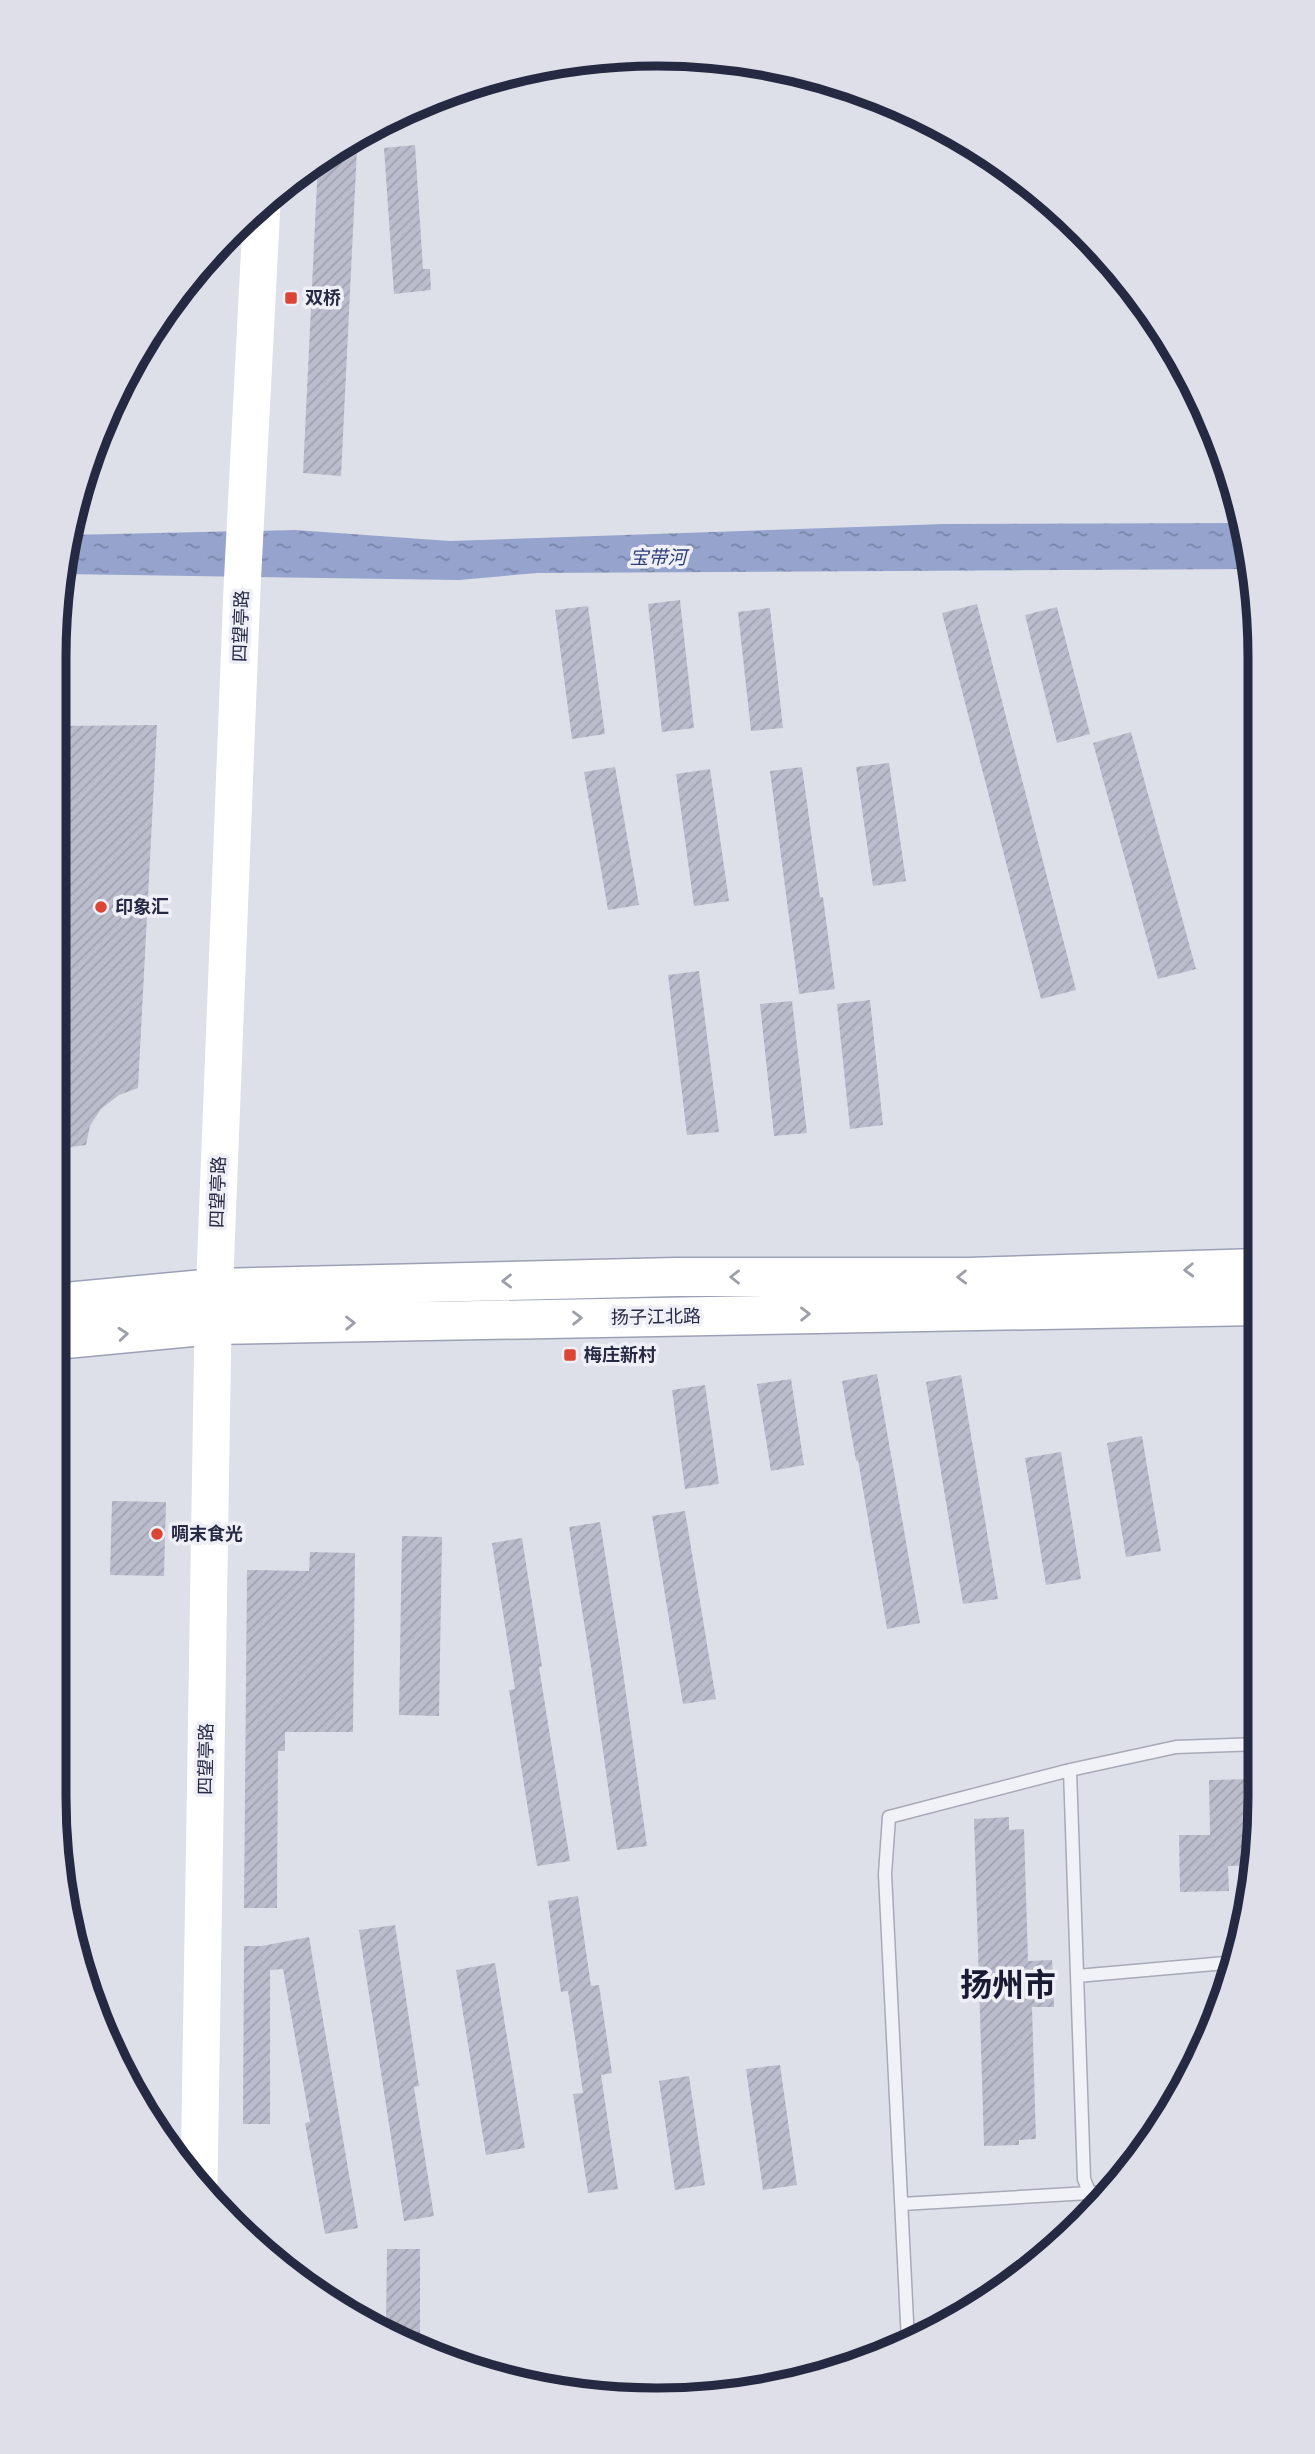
<svg xmlns="http://www.w3.org/2000/svg" width="1315" height="2454" font-family="Lato,'Noto Sans SC',sans-serif">
<defs>
<pattern id="water-ripples" width="26" height="14" patternUnits="userSpaceOnUse" patternTransform="scale(1.75)"><rect width="26" height="14" fill="#95a3cd"/><path d="M2 4q2-2 4 0t4 0M15 11q2-2 4 0t4 0" fill="none" stroke="#7985a8"/></pattern>
<pattern id="building-hatch" width="6" height="6" patternUnits="userSpaceOnUse" patternTransform="scale(1.75)"><rect width="6" height="6" fill="#bbbdcc"/><path d="M-1 1l2-2M0 6l6-6M5 7l2-2" fill="none" stroke="#a1a2b0"/></pattern>
</defs>
<rect width="100%" height="100%" fill="#dee0e9"/>
<path fill="url(#water-ripples)" d="M1241 523 1253 569 537 573 459 580 63 574 69 535 295 530 450 541 944 524Z"/>
<path fill="url(#building-hatch)" d="M415 145 423 269H430L431 290 394 294 384 148Z
M338 148 357 149 341 476 303 473 318 162Z
M680 600 694 728 662 732 648 604Z
M977 604 1076 990 1041 999 942 613Z
M588 606 605 734 572 739 555 610Z
M1057 607 1090 734 1057 743 1025 615Z
M770 608 783 728 751 731 738 612Z
M157 725 138 1088 119 1095 101 1109 90 1126 86 1145 55 1149V726Z
M1131 732 1196 969 1158 979 1093 743Z
M889 763 906 881 873 886 856 767Z
M615 767 639 905 608 910 584 772Z
M802 767 820 897H823L835 989 799 994 770 771Z
M710 769 729 901 694 906 676 774Z
M699 971 719 1132 687 1135 668 975Z
M870 1000 883 1125 850 1129 837 1004Z
M792 1001 807 1133 774 1136 760 1004Z
M877 1374 920 1623 887 1629 858 1460 856 1461 842 1381Z
M961 1375 998 1599 963 1604 926 1382Z
M791 1379 804 1465 771 1471 757 1384Z
M705 1385 719 1484 685 1489 672 1390Z
M1142 1436 1161 1551 1126 1557 1107 1443Z
M1061 1452 1081 1579 1046 1585 1025 1458Z
M112 1501 166 1502 164 1576 110 1575Z
M685 1511 716 1699 683 1704 652 1516Z
M600 1522 620 1650 647 1846 617 1850 592 1673 569 1527Z
M402 1536 442 1537 439 1716 399 1715Z
M522 1538 542 1667H539L570 1861 537 1866 509 1690 515 1689 492 1543Z
M310 1552 355 1553 353 1732H285V1751H278L277 1908H244L247 1570 309 1571Z
M1254 1779 1256 1854 1255 1865 1228 1866 1229 1891 1180 1892 1179 1835H1210L1209 1780Z
M1009 1817V1830L1024 1829 1028 1961 1052 1960 1054 2007H1032L1036 2139 1019 2140V2145L984 2146 974 1819Z
M578 1896 591 1986 599 1985 612 2073 601 2075 618 2189 588 2193 573 2094 583 2093 568 1991 561 1992 548 1901Z
M395 1925 419 2086 414 2087 434 2216 404 2221 359 1930Z
M309 1937 358 2228 325 2234 305 2123 310 2122 283 1969 270 1970V2124H243L244 1946H262Z
M495 1963 525 2148 486 2155 456 1970Z
M780 2065 797 2185 763 2190 746 2069Z
M689 2076 705 2185 675 2190 659 2081Z
M387 2249H420V2342L386 2327Z"/>
<g fill="none" stroke-linecap="round" stroke-linejoin="round">
<defs>
<path id="lane" d="M1070 1770 1084 2179 1095 2207
M1077 1976 1237 1962
M902 2204 1106 2192
M908 2342 885 1874 889 1817 1070 1770 1176 1747 1259 1744"/>
<path id="primary" d="M55 1303 214 1288 676 1277H968L1258 1268
M55 1340 213 1325 1258 1306"/>
</defs>
<use href="#lane" stroke="#a7a9b7" stroke-width="15"/>
<use href="#primary" stroke="#9ca0b6" stroke-width="41"/>
<use href="#lane" stroke="#f1f2f7" stroke-width="12"/>
<path stroke="#fff" stroke-width="37" d="M199 2183 213 1325 242 589 262 203"/>
<use href="#primary" stroke="#fff" stroke-width="38"/>
</g>
<defs><path id="oneway-chevron" d="M-2-3.5L2.5 0L-2 3.5" fill="none" stroke-width="1.6" stroke-linecap="round" stroke-linejoin="round" transform="scale(1.75)"/></defs>
<g stroke="#9d9faa">
<use href="#oneway-chevron" transform="translate(1189 1270) rotate(178)"/>
<use href="#oneway-chevron" transform="translate(735 1277) rotate(180)"/>
<use href="#oneway-chevron" transform="translate(962 1277) rotate(179)"/>
<use href="#oneway-chevron" transform="translate(507 1281) rotate(179)"/>
<use href="#oneway-chevron" transform="translate(805 1314) rotate(-1)"/>
<use href="#oneway-chevron" transform="translate(577 1318) rotate(-1)"/>
<use href="#oneway-chevron" transform="translate(350 1323) rotate(-1)"/>
<use href="#oneway-chevron" transform="translate(123 1334) rotate(-5)"/>
</g>
<g fill="#db4536" stroke="#eeeff7" stroke-width="2.5">
<rect x="284" y="291" width="14" height="14" rx="3.5"/>
<circle cx="101" cy="907" r="7"/>
<rect x="563" y="1348" width="14" height="14" rx="3.5"/>
<circle cx="157" cy="1534" r="7"/>
</g>
<g text-anchor="middle" stroke-width="7" stroke-linejoin="round" paint-order="stroke">
<g font-size="18" font-weight="bold" fill="#262942" stroke="#eeeff7" text-anchor="start">
<text x="305" y="304">双桥</text>
<text x="115" y="913">印象汇</text>
<text x="584" y="1361">梅庄新村</text>
<text x="171" y="1540">啁末食光</text>
</g>
<g font-size="18" fill="#262942" stroke="#eeeff7">
<text transform="translate(241 626) rotate(-88)" y="6">四望亭路</text>
<text transform="translate(218 1192) rotate(-88)" y="6">四望亭路</text>
<text transform="translate(656 1317) rotate(-1)" y="6">扬子江北路</text>
<text transform="translate(206 1759) rotate(-89)" y="6">四望亭路</text>
</g>
<g font-size="19" font-style="italic" fill="#2c3c79" stroke="#eeeff7">
<text x="658" y="564">宝带河</text>
</g>
<g font-size="32" font-weight="bold" fill="#181b32" stroke="#eeeff7">
<text x="1008" y="1996">扬州市</text>
</g>
</g>
<path d="M0 0H1315V2454H0ZM657 66H657A591 591 0 0 1 1248 657V1797A591 591 0 0 1 657 2388H657A591 591 0 0 1 66 1797V657A591 591 0 0 1 657 66Z" fill="#dedfe9" fill-rule="evenodd"/>
<path fill="none" stroke="#262942" stroke-width="9" d="M657 66H657A591 591 0 0 1 1248 657V1797A591 591 0 0 1 657 2388H657A591 591 0 0 1 66 1797V657A591 591 0 0 1 657 66Z"/>
</svg>
